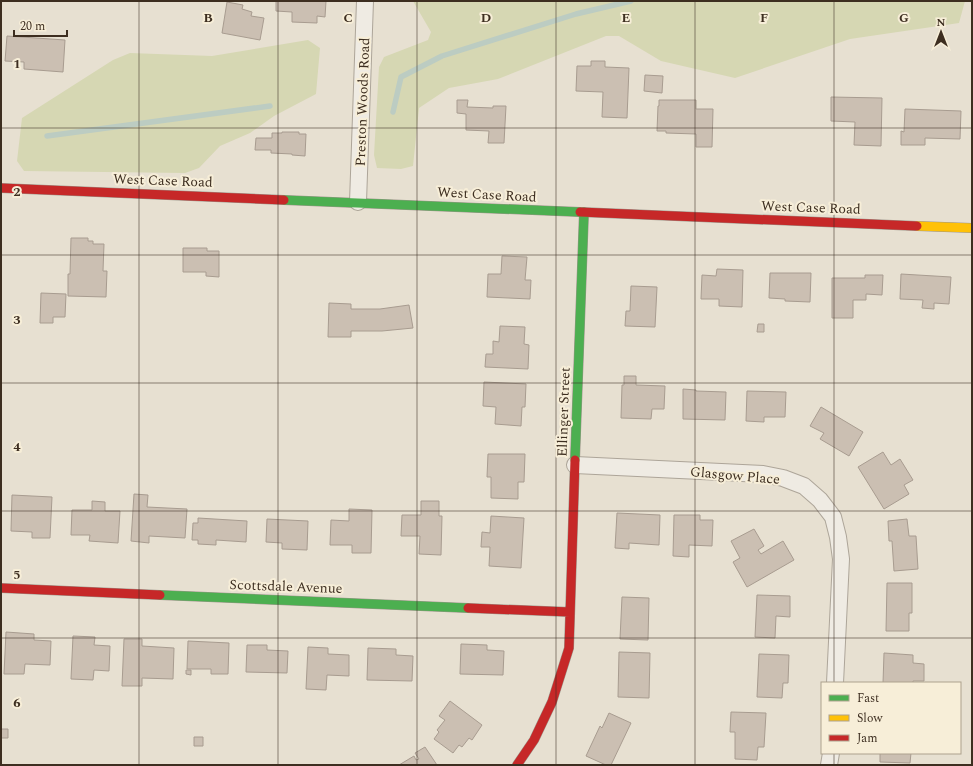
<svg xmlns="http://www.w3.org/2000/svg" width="973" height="766" font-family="Spectral,serif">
<rect width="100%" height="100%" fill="#e7e0d1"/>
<path fill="#d6d7b3" d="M413 1H965L959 23 850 39 735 78 661 61 619 36H606L498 79 449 88 419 108 413 166 401 169 377 168 374 155 379 67 384 57 428 40 431 32Z
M308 40 320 48 316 94 274 116 250 133 220 146 199 168 185 173 24 171 17 161 22 118 113 60 130 53 212 56Z"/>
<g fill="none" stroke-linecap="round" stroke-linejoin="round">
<path stroke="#bcccc2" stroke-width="5.5" d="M393 112 401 77 442 56 576 14 631 1
M47 136 270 106"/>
</g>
<path fill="#cbbfb2" stroke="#a89c90" d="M276 1H326L325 17 317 16V23L292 22V12L276 11Z
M227 2 243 5 242 9 252 12 251 16 264 18 260 40 222 33Z
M7 36 65 40 63 72 24 69V62L5 61Z
M591 61H605V67L629 68 627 118 602 117 603 92 576 91 577 66H591Z
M645 75 663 76 662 93 644 91Z
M831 97 882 98 881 146 854 145 855 122 831 121Z
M457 100H468L467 107 493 108V106H506L504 143H488L489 131 466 130V114L457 113Z
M659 100H696V109H713L712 147H696V134L666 133V131H657L658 106H659Z
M905 109 961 111 960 139 925 138V145H901V131L904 132Z
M282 132H299V134H306L305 156 292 155V154L271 153V150H255L256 138H272V133H282Z
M71 238H88V241H93V244H104L103 271H107L106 297 68 296V274H70Z
M183 248H207V251H219V277L206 276V272H183Z
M502 256 527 257 525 280H531L530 299 487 297 488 274H501Z
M717 269 743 270 742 307 719 306V299H701L702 275 716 276Z
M770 273H811L810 302 785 301V299L769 298Z
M901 274 951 277 949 304 934 303V309L922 308 923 300 900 299Z
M865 275H883L882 295 866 294V300H853V318H832V278H865Z
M631 286 657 287 655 327 625 326 626 311H630Z
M41 293 66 294 65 317H53V323H40Z
M329 303 351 304V309H380L409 305 413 328 382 331H351V337H328Z
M758 324H764V332H757Z
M500 326 525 327 524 344 529 345 528 369 485 367 486 354H493V341L499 342Z
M624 376H636V385L665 386 664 409H652L651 419 621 418 622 385H624Z
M484 382 526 384 525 407H522L521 426 495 424 496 407 483 406Z
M683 389 696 390V391L726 392 725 420 683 419Z
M747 391 786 392 785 417H764V422L746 421Z
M821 407 863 432 849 456 820 439 824 433 810 426Z
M883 452 891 465 900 459 913 480 904 485 909 494 884 509 858 467Z
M488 454H525L524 482H518V499L491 498V477H487Z
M134 494 148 495 147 507 187 509 185 538 149 536V543L131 541Z
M12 495 52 497 50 538H32V532L11 531Z
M92 501 105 502V511H120L118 543 89 541 90 535H71L72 510H92Z
M421 501H439V516H442L441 555 419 554 420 536H401L402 515H421Z
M349 509 372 510 371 553H352V545H330L331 520 349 521Z
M617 513 660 515 659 545 629 543V549L615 548Z
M674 515H700V520H713L712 546 689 545V557L673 556Z
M491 516 524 518 521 568 489 566 490 547H481L482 532 490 533Z
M198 518 247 521 246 542 216 540V545L198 544V540H192L193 523H198Z
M267 519 308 521 307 550 282 549V543L266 542Z
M907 519 909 536H916L918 569 894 571 892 541H889L888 521Z
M754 529 764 546 758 550 761 554 783 541 794 560 747 587 733 562 740 558 731 541Z
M887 583H912V613H909V631H886Z
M757 595 790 596V617L776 616 775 638 755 637Z
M622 597 649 598 648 640 620 639Z
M6 632 34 634V640L51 641 50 665 25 664 24 674H4Z
M73 636 95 637 94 645 110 646 109 671 94 670 93 680 71 679Z
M124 639H142V646L174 648 173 679 142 678V686H122Z
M188 641 229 643 228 674H211V669H187Z
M461 644 487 645V650L504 651 503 675 460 674Z
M247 645H267V650L288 651 287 673 246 672Z
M308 647 328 648V654L349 655V676L327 675 326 690 306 689Z
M368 648 396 649V655L413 656 412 681 367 680Z
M619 652 650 653 649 698 618 697Z
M884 653 913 655V663L924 664V681H913V683H883Z
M759 654 789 655 788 683H783L782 698 757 697Z
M186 670H191V675L186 674Z
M450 701 482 725 472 740 469 738 462 747 459 745 453 753 434 739 439 732 437 730 445 720 439 716Z
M731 712 766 713 764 747H758L757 760 735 759V732H730Z
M609 713 631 723 611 765H606L586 756 600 726 602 728Z
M1 729H8V738H1Z
M194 737H203V746H194Z
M425 747 437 765H399L414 756 416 760 419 759 415 753Z
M880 753H911L910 763 880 762Z"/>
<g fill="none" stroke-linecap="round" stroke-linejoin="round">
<defs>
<path id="street" d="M358 202 365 1
M575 465 763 474 783 478 804 486 820 500 833 517 838 537 841 559 835 683
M829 765 831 753"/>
<path id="fast" d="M284 200 580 212
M575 460 584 212
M160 595 468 608"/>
<path id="slow" d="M917 226 972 228"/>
<path id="jam" d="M1 188 284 200
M580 212 917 226
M1 588 160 595
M468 608 570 612
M517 765 534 740 552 702 569 648 575 460"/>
</defs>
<use href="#street" stroke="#ada599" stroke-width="18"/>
<use href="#fast" stroke="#9c958a" stroke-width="10"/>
<use href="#slow" stroke="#9c958a" stroke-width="10"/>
<use href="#jam" stroke="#9c958a" stroke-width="10"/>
<use href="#street" stroke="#efebe3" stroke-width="16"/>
<use href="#fast" stroke="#4caf50" stroke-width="9"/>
<use href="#slow" stroke="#ffc107" stroke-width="9"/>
<use href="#jam" stroke="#c62828" stroke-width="9"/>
</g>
<path fill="none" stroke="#3d2e20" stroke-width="1" stroke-opacity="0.55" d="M139 1V765M278 1V765M417 1V765M556 1V765M695 1V765M834 1V683M1 128H972M1 255H972M1 383H972M1 511H972M1 638H972M834 753V765"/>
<g text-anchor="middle" stroke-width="4" stroke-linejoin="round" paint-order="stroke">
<g font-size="14" fill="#3d2e20" stroke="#f7eed8">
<text transform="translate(362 102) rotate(-88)" y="5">Preston Woods Road</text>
<text transform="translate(163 180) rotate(2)" y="5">West Case Road</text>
<text transform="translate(487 194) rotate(3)" y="5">West Case Road</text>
<text transform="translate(811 207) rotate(2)" y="5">West Case Road</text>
<text transform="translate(563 412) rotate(-88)" y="5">Ellinger Street</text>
<text transform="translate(735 475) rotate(5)" y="5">Glasgow Place</text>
<text transform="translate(286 586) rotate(2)" y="5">Scottsdale Avenue</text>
</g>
</g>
<g font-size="13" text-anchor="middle" font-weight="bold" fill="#3d2e20" stroke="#f7eed8" stroke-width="4" stroke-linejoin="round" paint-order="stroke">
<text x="208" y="22">B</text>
<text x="348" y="22">C</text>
<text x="486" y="22">D</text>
<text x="626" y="22">E</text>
<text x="764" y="22">F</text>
<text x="904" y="22">G</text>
<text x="17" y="68">1</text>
<text x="17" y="196">2</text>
<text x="17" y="324">3</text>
<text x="17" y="451">4</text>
<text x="17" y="579">5</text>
<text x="17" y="707">6</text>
</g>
<rect width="973" height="766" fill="none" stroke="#3d2e20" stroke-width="4"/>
<rect x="821" y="682" width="140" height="72" fill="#f7eed8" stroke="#ada18e"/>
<rect x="829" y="695" width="20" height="6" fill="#4caf50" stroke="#ada18e"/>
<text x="857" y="702" font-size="12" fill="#3d2e20">Fast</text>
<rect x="829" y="715" width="20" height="6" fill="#ffc107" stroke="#ada18e"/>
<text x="857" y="722" font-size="12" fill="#3d2e20">Slow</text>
<rect x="829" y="735" width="20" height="6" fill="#c62828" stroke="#ada18e"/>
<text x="857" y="742" font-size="12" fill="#3d2e20">Jam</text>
<g transform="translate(941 32)" stroke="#f7eed8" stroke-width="3" paint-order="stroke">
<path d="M0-3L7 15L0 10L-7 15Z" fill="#3d2e20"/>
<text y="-6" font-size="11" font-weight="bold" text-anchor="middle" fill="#3d2e20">N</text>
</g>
<path d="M14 30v6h53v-6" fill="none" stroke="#3d2e20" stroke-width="2"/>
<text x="20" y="30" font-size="12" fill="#3d2e20" stroke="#f7eed8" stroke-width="3" paint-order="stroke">20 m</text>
</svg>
